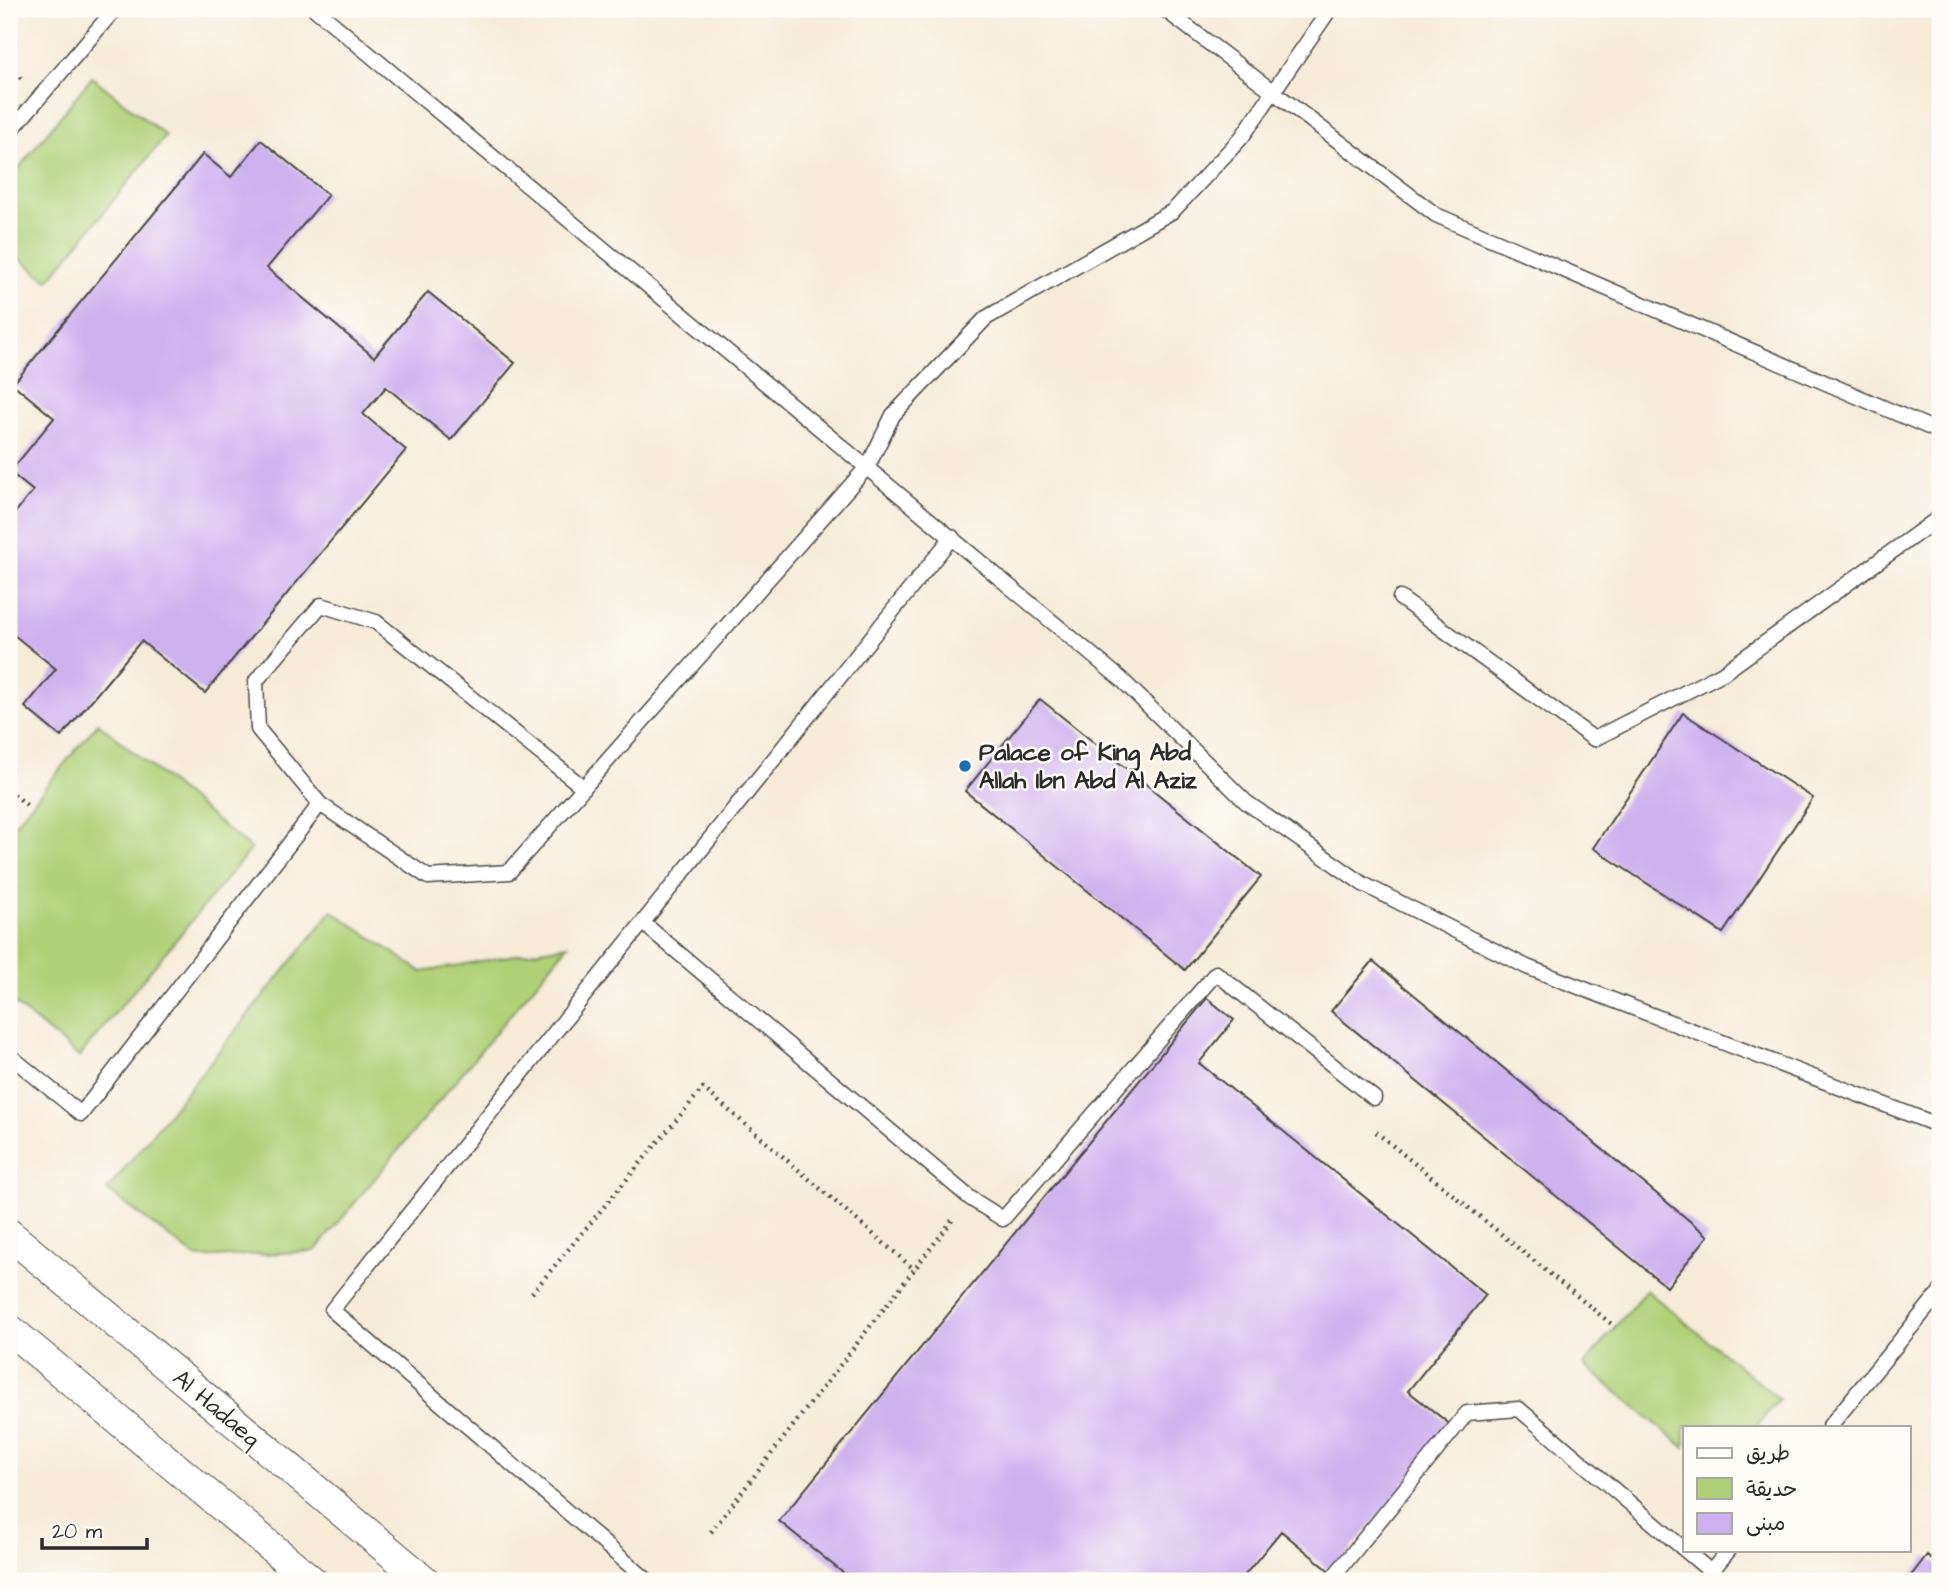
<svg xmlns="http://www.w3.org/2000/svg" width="1949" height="1590" font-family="'Architects Daughter','Playpen Sans Arabic',sans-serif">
<rect width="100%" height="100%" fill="#fdfcf7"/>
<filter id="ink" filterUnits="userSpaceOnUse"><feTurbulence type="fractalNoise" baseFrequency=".0143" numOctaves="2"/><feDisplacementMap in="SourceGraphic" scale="14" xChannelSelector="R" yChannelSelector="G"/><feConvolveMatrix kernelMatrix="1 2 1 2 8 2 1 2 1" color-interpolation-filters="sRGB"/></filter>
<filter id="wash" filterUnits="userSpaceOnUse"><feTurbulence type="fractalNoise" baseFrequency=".00686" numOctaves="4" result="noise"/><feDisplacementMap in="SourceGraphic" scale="28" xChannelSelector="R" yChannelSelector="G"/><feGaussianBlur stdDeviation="1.57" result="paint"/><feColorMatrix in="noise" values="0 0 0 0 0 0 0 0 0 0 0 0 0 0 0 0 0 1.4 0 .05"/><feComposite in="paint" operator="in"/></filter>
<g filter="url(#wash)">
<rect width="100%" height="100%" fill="#f5ebd7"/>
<path fill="#afd077" stroke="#6d7e51" stroke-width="2" d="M92 77 166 136 48 281 9 250V180Z
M98 723 251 849 79 1057 9 999V831Z
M332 911 422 972 568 945 315 1251 197 1258 107 1190Z
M1646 1290 1779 1399 1756 1427H1685V1448L1584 1365Z"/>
<g id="blocks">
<path fill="#ceb0ee" d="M261 140 328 195 267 268 374 357 428 292 515 363 451 440 386 387 363 414 406 450 205 693 141 641 61 737 25 707 56 669 9 631V520L33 491 10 472 54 418 13 384 203 154 231 177Z
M1040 699 1261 877 1185 970 965 791Z
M1683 713 1813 798 1723 933 1593 848Z
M1373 961 1708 1236 1667 1287 1331 1011Z
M1207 998 1234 1020 1199 1063 1486 1295 1408 1391 1452 1426 1332 1573 1281 1531 1240 1581H853L779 1521Z
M1927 1555 1940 1566V1581H1907Z"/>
</g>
</g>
<g filter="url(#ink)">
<use href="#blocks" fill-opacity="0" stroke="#494845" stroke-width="2"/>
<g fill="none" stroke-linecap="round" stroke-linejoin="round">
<defs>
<path id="service" d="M315 9 1121 679 1246 802 1363 884 1527 967 1940 1126
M1164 9 1436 215 1940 432
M9 133 115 9
M1400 598 1594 739 1723 673 1940 517
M584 788 376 622 321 605 256 681 258 729 320 804 428 877 509 872 868 466 893 415 986 318 1173 211 1242 137 1330 9
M643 923 970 1198 1003 1219 1216 973 1374 1098
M9 1055 81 1114 320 804
M1829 1427 1940 1292
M1685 1550 1711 1572
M648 1581 332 1310 952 537
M1330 1581 1467 1413 1519 1409 1685 1550
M1703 1581 1729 1550"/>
<path id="minor" d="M9 1234 425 1581
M9 1329 312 1581"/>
</defs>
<use href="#service" stroke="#494845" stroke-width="17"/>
<use href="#minor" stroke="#494845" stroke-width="32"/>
<path stroke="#494845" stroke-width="4.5" stroke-dasharray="2 5" stroke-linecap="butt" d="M9 68 24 81
M9 790 29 807
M1376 1132 1615 1327
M532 1293 703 1088 915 1270
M711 1532 954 1218"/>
<use href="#service" stroke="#fff" stroke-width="14"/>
<use href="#minor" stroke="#fff" stroke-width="30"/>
</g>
</g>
<circle fill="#1f6fb2" stroke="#fdfcf7" stroke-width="2.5" cx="965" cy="766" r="7"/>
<g text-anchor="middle" stroke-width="5" stroke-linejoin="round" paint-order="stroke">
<g font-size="24" font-weight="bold" fill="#2b2b2b" stroke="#fdfcf7" text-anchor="start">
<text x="979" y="760">Palace of King Abd<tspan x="979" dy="28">Allah Ibn Abd Al Aziz</tspan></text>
</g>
<g font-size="24" fill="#2b2b2b" stroke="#fdfcf7">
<text transform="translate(217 1408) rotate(40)" y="8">Al Hadaeq</text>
</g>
</g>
<rect width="1949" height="1590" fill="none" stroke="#fdfcf7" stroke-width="35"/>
<rect x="1683" y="1426" width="228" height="126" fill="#fdfcf7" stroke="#a9a8a5" stroke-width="2"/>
<rect x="1697" y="1448" width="35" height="10" fill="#ffffff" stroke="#a9a8a5" stroke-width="2"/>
<text x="1746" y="1460" font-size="21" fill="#2b2b2b">طريق</text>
<rect x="1697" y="1478" width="35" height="21" fill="#afd077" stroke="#a9a8a5" stroke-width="2"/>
<text x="1746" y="1496" font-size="21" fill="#2b2b2b">حديقة</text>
<rect x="1697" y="1513" width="35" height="21" fill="#ceb0ee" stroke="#a9a8a5" stroke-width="2"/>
<text x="1746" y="1530" font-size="21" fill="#2b2b2b">مبنى</text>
<path d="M42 1538v10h105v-10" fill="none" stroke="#2b2b2b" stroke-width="3.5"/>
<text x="52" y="1538" font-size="21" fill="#2b2b2b" stroke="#fdfcf7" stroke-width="5" paint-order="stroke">20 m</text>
</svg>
